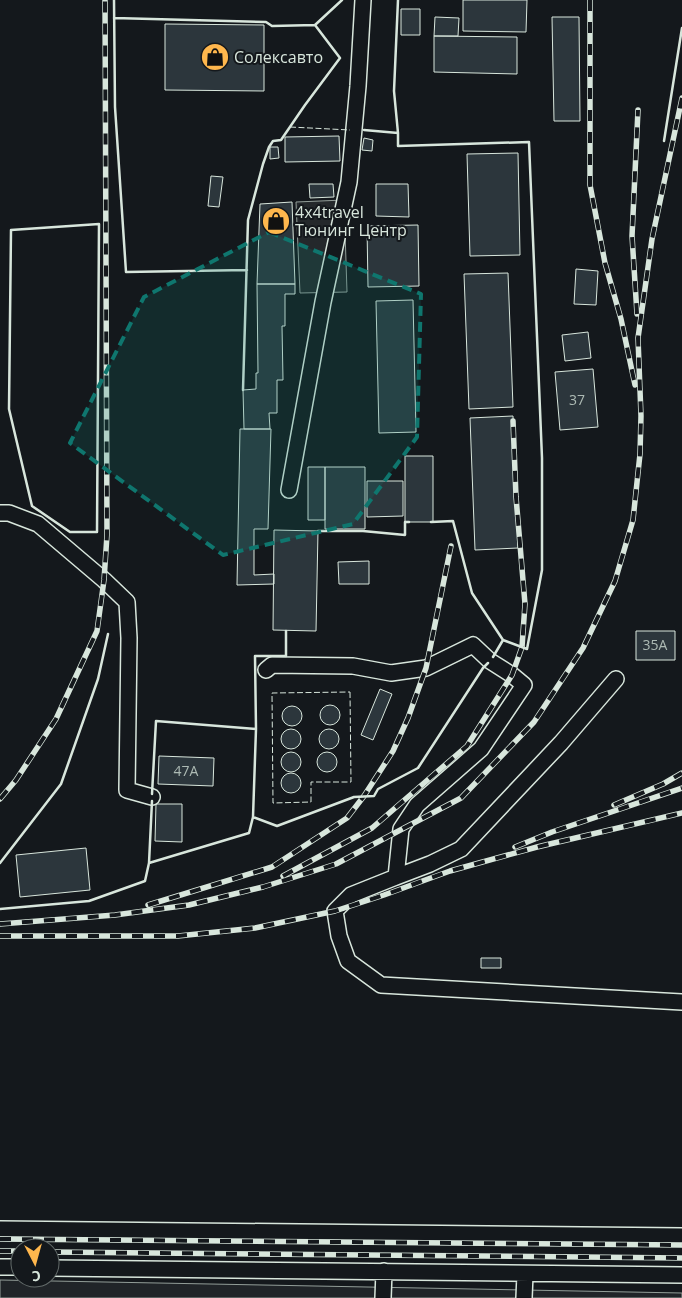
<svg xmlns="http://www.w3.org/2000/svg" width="682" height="1298" font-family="'Open Sans',sans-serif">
<rect width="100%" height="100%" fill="#14181c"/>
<path fill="#202428" stroke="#939e99" d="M0 1280 682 1293V1298H0Z"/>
<path fill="#24282b" stroke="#939e99" d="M344 200 347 292 300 293 296 202Z"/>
<path fill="#2c363c" stroke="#d8e6dc" d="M463 0H527L526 32 463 31Z
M401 9H420V35H401Z
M435 17 459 18 458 36H434Z
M552 17H579L580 121H554Z
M165 24 264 25V91L165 90Z
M434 36 517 37V74L434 72Z
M339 136 340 161 285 162V137Z
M364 138 373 140 372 151 362 150Z
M270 147H278L279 158 270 159Z
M518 153 520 255 470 256 467 154Z
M211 176 223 177 219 207 208 206Z
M309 184H333L334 197 310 198Z
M376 184H408L409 217 376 216Z
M292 202 295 284H257L260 204Z
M418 225 419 286 368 287 367 226Z
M576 269 598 271 596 305 574 304Z
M508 273 513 407 469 409 464 274Z
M257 284H295V294H285V326H282L283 380H277V413H269L270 429H244L243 390 256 389V373H258Z
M413 300 416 432 379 433 376 301Z
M588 332 591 358 565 361 562 335Z
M593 369 598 427 560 430 555 372Z
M513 416 518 548 475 550 470 418Z
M240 429H271L268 529H254V575L274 574V584L237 585Z
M405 456H433V522H405Z
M308 467H325V520H308Z
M325 467H365V529H325Z
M367 481H403V516L367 517Z
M274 530 318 531 316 631 273 630Z
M369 561V584H339L338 562Z
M636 631H675V660H636Z
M380 689 392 694 373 740 361 735Z
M320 715a10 10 0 1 1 20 0a10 10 0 1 1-20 0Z
M282 716a10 10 0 1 1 20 0a10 10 0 1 1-20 0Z
M319 739a10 10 0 1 1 20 0a10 10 0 1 1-20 0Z
M281 739a10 10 0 1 1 20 0a10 10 0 1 1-20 0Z
M281 762a10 10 0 1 1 20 0a10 10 0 1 1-20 0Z
M317 762a10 10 0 1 1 20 0a10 10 0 1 1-20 0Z
M159 756 214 758 213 786 158 784Z
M281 783a10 10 0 1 1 20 0a10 10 0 1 1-20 0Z
M156 804H182V842L155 841Z
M86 848 90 890 20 897 16 855Z
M481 958H501V968H481Z"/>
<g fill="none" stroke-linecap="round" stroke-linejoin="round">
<defs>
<path id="minor" d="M289 490 323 302 349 182 358 86 363 0
M0 513H9L38 524 104 580 127 602 129 638 127 790 152 797
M266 670 272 665 353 666 391 673 426 668 473 645 490 661 512 675 524 685 481 749 417 805 401 829 396 877 351 895 335 911 339 936 348 961 381 985 682 1002
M396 877 430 864 461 849 561 743 616 679
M0 1229 682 1236
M0 1267H20
M50 1268 682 1275
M383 1298 384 1271
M524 1298 525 1274"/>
</defs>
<use href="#minor" stroke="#d8e6dc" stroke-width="18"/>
<use href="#minor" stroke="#14181c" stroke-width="15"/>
<defs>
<path id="rail" d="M590 0V185L605 263 621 319 635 385
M637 314 632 236 638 110
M0 799 16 780 56 719 97 631 104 580 107 535 105 0
M614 805 663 784 682 773
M515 847 552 832 682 788
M283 876 372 828 467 746 512 675 522 647 525 604 516 497 513 421
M148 905 272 867 347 818 364 796 393 751 408 718 426 668 451 546
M0 924 115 915 189 905 263 887 336 864 461 798 534 722 583 648 615 581 633 520 640 454 641 416 638 338 652 239 682 98
M0 936H178L255 928 335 911 384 895 450 871 537 847 682 813
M0 1239 682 1245
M0 1251H20
M50 1252 682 1258"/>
</defs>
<use href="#rail" stroke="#d8e6dc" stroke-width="5.5"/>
<use href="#rail" stroke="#14181c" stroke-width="4" stroke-dasharray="11" stroke-linecap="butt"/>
<path stroke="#d8e6dc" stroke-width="1" stroke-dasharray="6 2.5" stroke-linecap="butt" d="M290 127 350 130
M350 692 351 782H311V802L273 803 272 693Z"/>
<path stroke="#d8e6dc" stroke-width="2.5" d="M114 0 115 107 126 272 247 270
M114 18 266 22 272 26 315 25 342 0
M364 130 398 133V146L529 142 542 458V570L527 649 503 640 472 593 453 521 431 522
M398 133 394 91 398 0
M664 141 682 28
M99 224 97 532H70L32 506 9 409 11 230Z
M243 390 248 220 263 164 269 147 273 141 281 140 305 105 340 58 315 25
M318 531H363L405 535V522H409
M493 657 503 640
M152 794 156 721 256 729
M253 817 277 826 354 797 374 796 378 789 418 768 483 668 488 663
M0 863 61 784 98 679 108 634
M149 863 249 833 253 817 256 729 255 656H286V631
M0 909 89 901 145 881 149 863 152 801"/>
</g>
<path fill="#0f766e" fill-opacity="0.2" stroke="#0f766e" stroke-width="4" stroke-dasharray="10 6" stroke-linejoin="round" d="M269 232 421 294 417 437 353 524 223 555 70 443 144 297Z"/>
<defs>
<symbol id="shop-disc" viewBox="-11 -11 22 22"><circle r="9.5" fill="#ffb74d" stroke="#14181c"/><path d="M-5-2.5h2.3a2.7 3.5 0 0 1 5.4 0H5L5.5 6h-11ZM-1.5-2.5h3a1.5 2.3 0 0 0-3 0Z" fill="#111"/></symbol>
</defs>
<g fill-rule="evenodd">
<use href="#shop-disc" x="199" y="41" width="32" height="32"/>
<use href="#shop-disc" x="260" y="205" width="32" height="32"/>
</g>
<g text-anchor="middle" stroke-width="4" stroke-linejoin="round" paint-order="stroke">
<g font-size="14" fill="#adbab4">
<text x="577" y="405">37</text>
<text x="655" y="650">35А</text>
<text x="186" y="776">47А</text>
</g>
<g font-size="16" fill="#d8e6dc" stroke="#14181c" text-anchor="start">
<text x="234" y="63">Солексавто</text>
<text x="295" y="218">4x4travel<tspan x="295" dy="18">Тюнинг Центр</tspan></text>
</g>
</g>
<g transform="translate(35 1263) rotate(174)"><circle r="24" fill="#14181c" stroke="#626a69"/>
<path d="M0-4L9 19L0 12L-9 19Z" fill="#ffb74d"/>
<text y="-8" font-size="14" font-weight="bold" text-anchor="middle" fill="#d8e6dc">С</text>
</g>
</svg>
